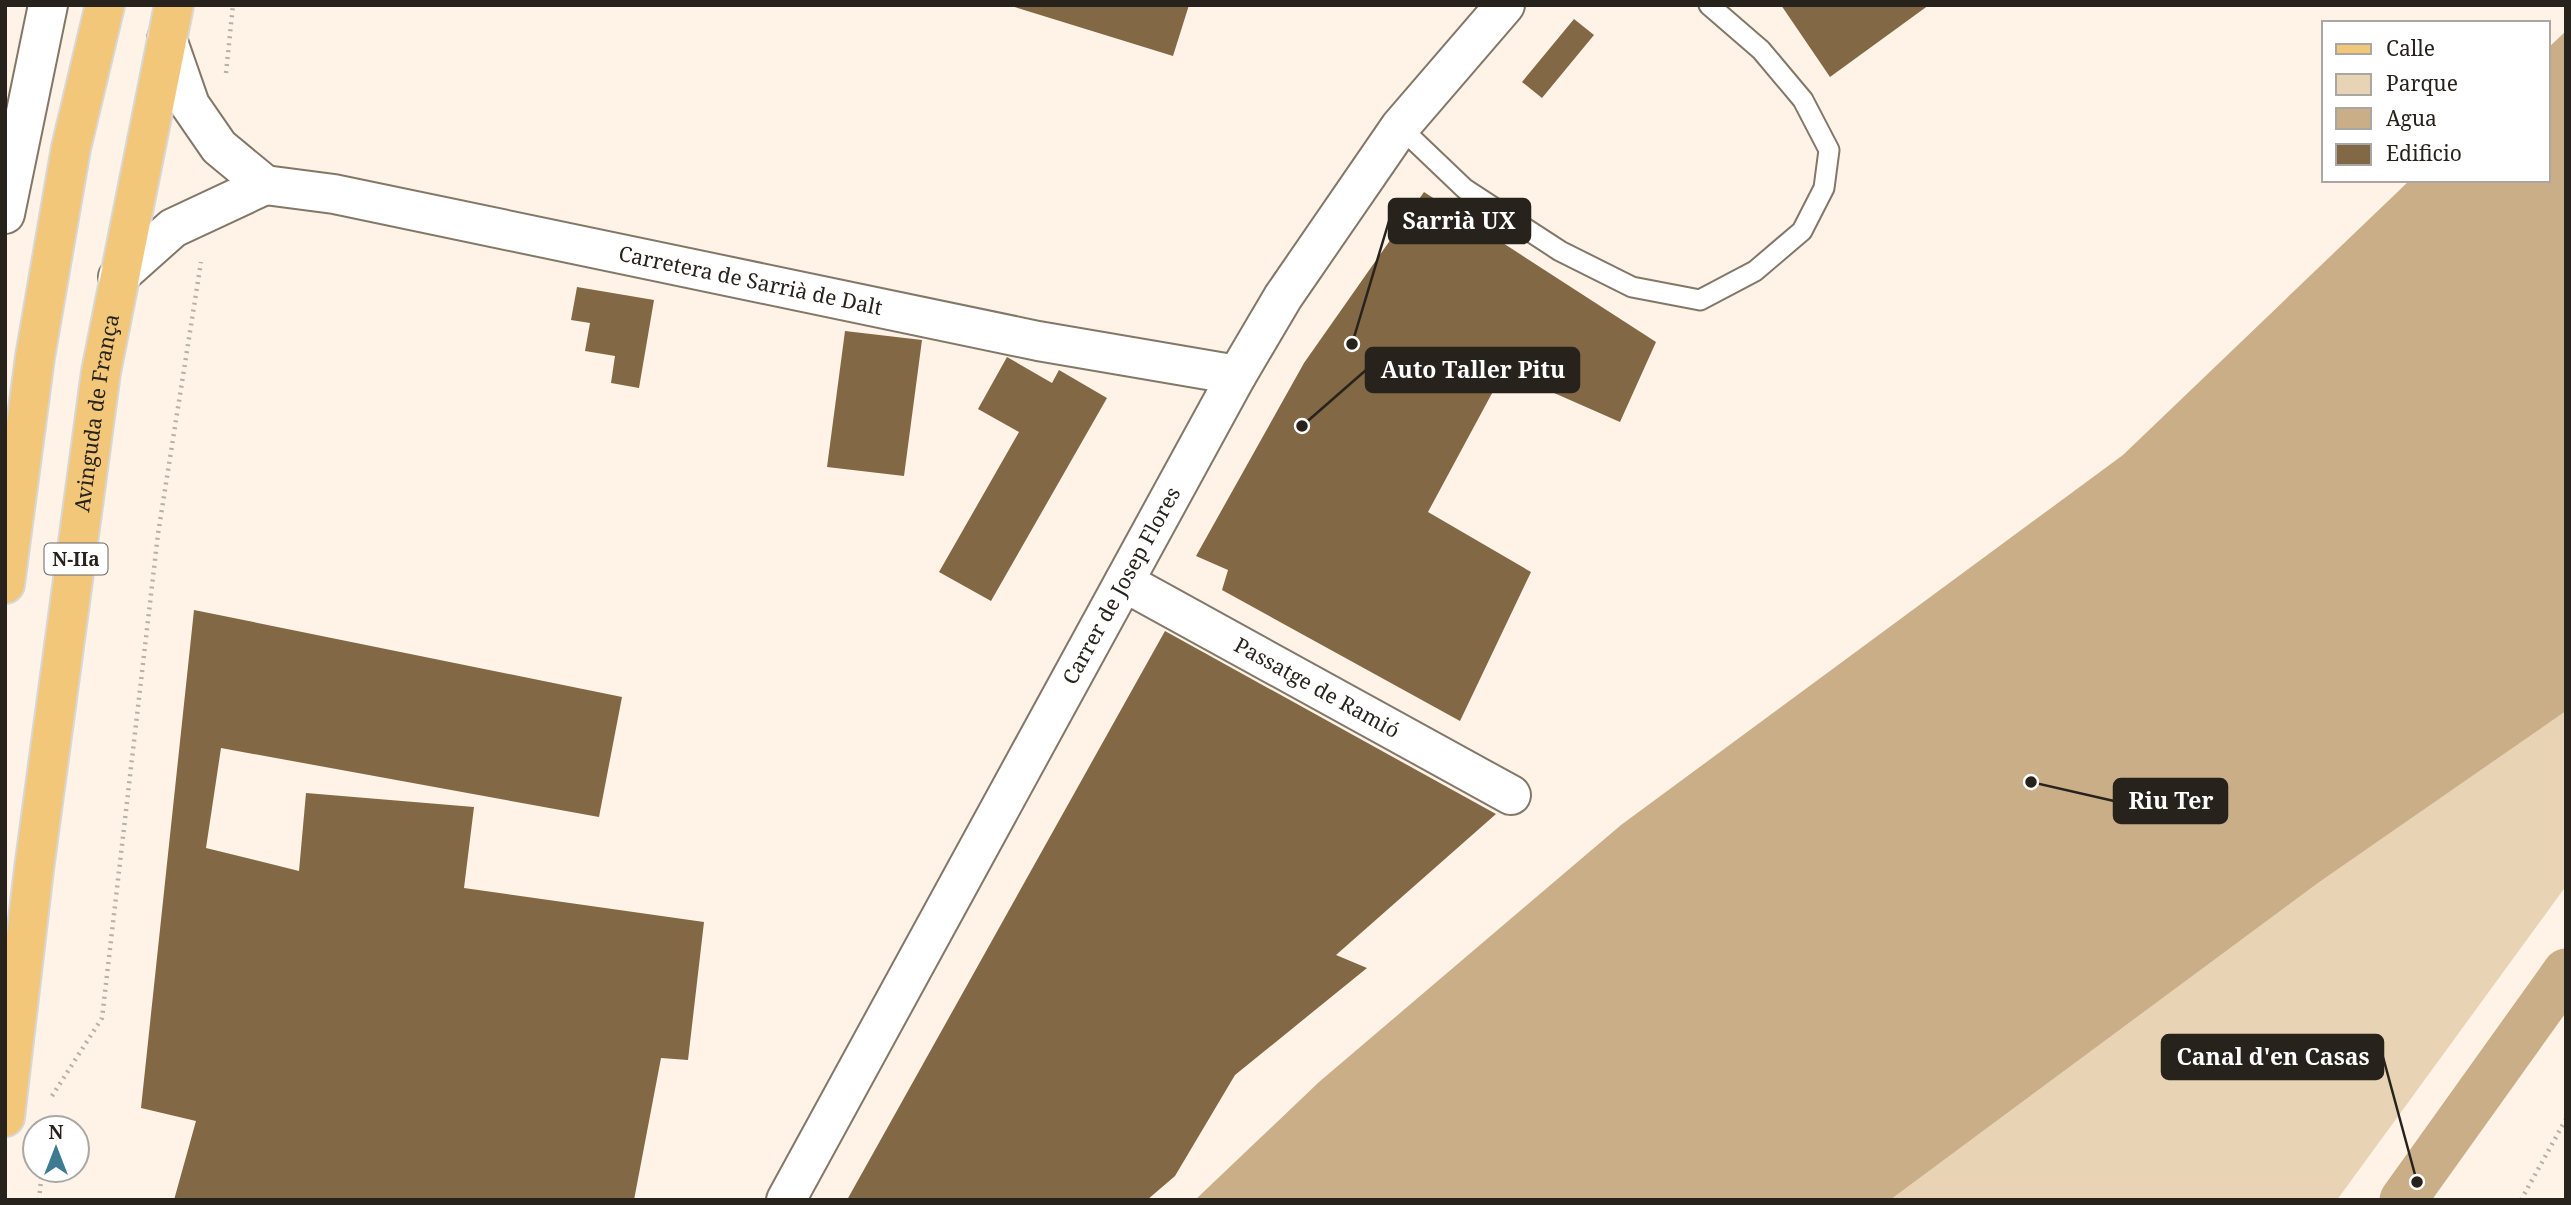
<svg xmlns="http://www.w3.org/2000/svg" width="2571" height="1205" font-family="'Noto Serif',serif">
<rect width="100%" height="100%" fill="#fef3e6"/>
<path fill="#e9d3b5" d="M2566 711V886L2337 1200H1890L2318 883Z"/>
<path fill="#caae88" d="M2566 31V711L2318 883 1890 1200H1195L1319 1082 1621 825 2123 455 2410 180H2548V48Z"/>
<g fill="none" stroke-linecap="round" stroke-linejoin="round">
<path stroke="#caae88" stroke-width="47" d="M2403 1200 2566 972"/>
</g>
<path fill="#826845" d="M1008 5H1189L1173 56Z
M1781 5H1929L1830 77Z
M1574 19 1594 35 1542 98 1522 82Z
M1424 192 1656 342 1620 422 1504 371 1428 512 1531 572 1460 721 1222 590 1228 570 1196 556 1304 363Z
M577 287 654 300 639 388 611 383 615 356 585 351 590 323 571 320Z
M845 331 922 340 904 476 827 467Z
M1007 357 1052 383 1059 370 1107 398 991 601 939 572 1019 432 978 409Z
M194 610 622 697 599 817 221 748 206 848 299 871 306 793 474 807 464 888 704 922 688 1060 661 1058 634 1200H174L196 1121 141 1108Z
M1165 631 1496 814 1336 955 1367 968 1235 1075 1175 1176 1147 1200H847Z"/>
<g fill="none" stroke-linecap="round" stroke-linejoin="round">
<defs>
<path id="lane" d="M1400 127 1465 189 1560 251 1632 287 1700 300 1755 271 1802 231 1824 188 1829 150 1803 100 1761 50 1709 5"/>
<g id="street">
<path d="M167 39 190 105 219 147 265 185"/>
<path id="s1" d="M265 185 334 194 1038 341 1237 375"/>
<path d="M5 214 48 5"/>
<path d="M118 277 173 228 265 185"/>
<path id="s2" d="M1124 582 1511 795"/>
</g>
<g id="secondary">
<path id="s3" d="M786 1200 1237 375 1283 297 1400 127 1505 5"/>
</g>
<g id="primary">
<path d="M5 584 35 357 71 148 105 5"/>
<path id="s4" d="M5 1117 34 869 101 372 174 5"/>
</g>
</defs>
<use href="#lane" stroke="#827768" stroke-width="23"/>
<use href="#street" stroke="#827768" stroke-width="42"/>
<use href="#secondary" stroke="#827768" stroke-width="42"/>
<use href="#primary" stroke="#d8d7d6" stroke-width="42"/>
<path stroke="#b8b0a5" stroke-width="4.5" stroke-dasharray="2 5" stroke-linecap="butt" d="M226 73 233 5
M52 1096 102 1018 158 534 201 262
M39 1200 42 1170
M2521 1200 2566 1119"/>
<use href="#lane" stroke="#fff" stroke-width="19"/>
<use href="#street" stroke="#fff" stroke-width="38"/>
<use href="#secondary" stroke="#fff" stroke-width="38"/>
<use href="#primary" stroke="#f2c779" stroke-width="38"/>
</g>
<g text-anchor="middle" stroke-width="7" stroke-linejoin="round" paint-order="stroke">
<rect fill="#fff" stroke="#686560" stroke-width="2" x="44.5" y="543.5" width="63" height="31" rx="5"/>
<g font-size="19" font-weight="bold" fill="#27231c">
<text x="76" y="566">N-IIa</text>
</g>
<g font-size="21" fill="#27231c" stroke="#fff">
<text dy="7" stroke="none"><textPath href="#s1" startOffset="495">Carretera de Sarrià de Dalt</textPath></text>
<text dy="7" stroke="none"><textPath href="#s4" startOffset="710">Avinguda de França</textPath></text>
<text dy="7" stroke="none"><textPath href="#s3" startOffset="700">Carrer de Josep Flores</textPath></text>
<text dy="7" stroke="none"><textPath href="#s2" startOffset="220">Passatge de Ramió</textPath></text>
</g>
</g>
<path fill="none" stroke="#27231c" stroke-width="2.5" d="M1352 344L1389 221M1302 426L1366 370M2031 782L2114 801M2417 1182L2383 1057"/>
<g fill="#27231c" stroke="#fff" stroke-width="2.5">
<circle cx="1352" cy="344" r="7"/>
<circle cx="1302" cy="426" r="7"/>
<circle cx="2031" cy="782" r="7"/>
<circle cx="2417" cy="1182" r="7"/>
</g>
<g fill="#27231c" stroke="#27231c" stroke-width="2.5">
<rect x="1389" y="199" width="141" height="44" rx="7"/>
<rect x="1366" y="348" width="213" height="44" rx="7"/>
<rect x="2114" y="779" width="113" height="44" rx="7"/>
<rect x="2162" y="1035" width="221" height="44" rx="7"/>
</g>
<g font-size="23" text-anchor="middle" font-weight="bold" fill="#fff">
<text x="1459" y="229">Sarrià UX</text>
<text x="1473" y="378">Auto Taller Pitu</text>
<text x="2171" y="809">Riu Ter</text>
<text x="2273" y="1065">Canal d'en Casas</text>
</g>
<rect width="2571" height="1205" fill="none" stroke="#27231c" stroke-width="14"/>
<rect x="2322" y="21" width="228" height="161" fill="#ffffff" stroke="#a9a7a4" stroke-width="2"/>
<rect x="2336" y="44" width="35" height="10" fill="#f2c779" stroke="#a9a7a4" stroke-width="2"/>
<text x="2386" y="56" font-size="21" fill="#27231c">Calle</text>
<rect x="2336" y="74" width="35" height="21" fill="#e9d3b5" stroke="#a9a7a4" stroke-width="2"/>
<text x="2386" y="91" font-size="21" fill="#27231c">Parque</text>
<rect x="2336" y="108" width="35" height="21" fill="#caae88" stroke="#a9a7a4" stroke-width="2"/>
<text x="2386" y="126" font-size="21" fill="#27231c">Agua</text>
<rect x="2336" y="144" width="35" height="21" fill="#826845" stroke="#a9a7a4" stroke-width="2"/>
<text x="2386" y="161" font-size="21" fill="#27231c">Edificio</text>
<g transform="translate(56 1149)"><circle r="33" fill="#ffffff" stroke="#a9a7a4" stroke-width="2"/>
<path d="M0-5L12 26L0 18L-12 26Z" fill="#3e7b92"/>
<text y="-10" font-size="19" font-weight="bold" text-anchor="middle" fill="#27231c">N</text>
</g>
</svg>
